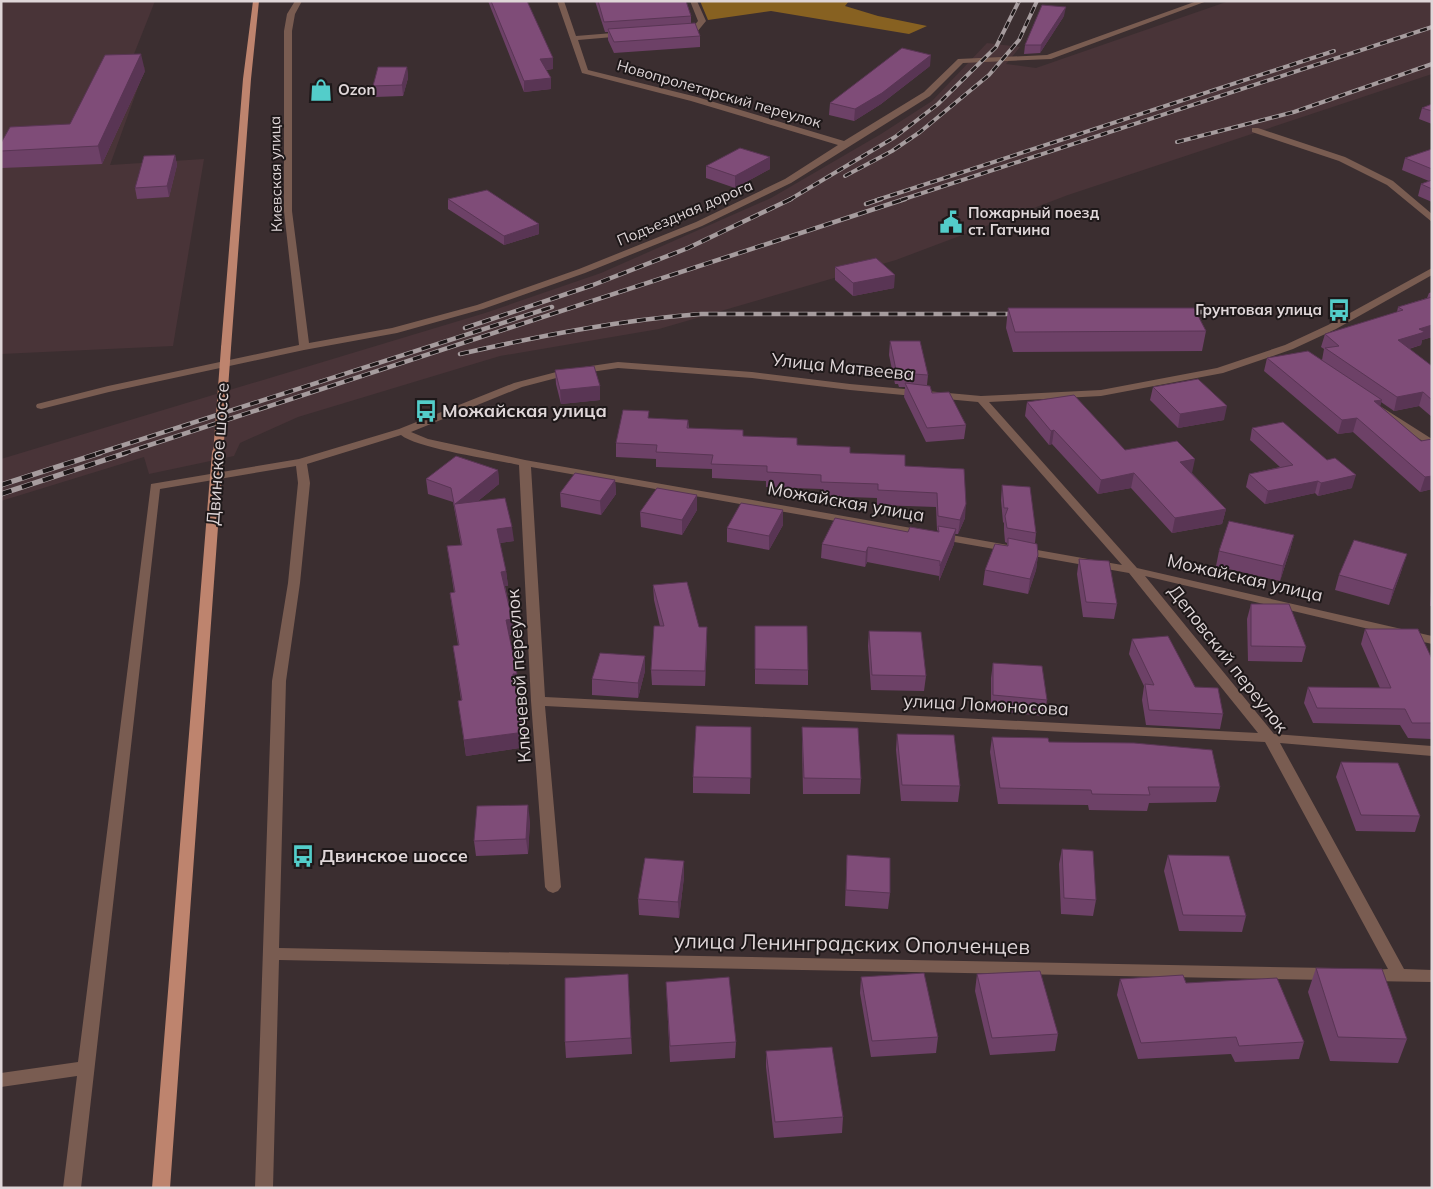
<svg xmlns="http://www.w3.org/2000/svg" width="1433" height="1189" font-family="Mulish,sans-serif">
<rect width="100%" height="100%" fill="#3b2e30"/>
<path fill="#493438" d="M1 1H155L134 54 145 68 110 165 204 159 173 346 1 354Z
M1229 1H1432V74L1068 195 896 260 659 329 500 356 298 417 240 443 234 456 149 474 144 457 1 501V459L485 313 601 273 771 198 881 134 932 101 987 43 1020 47 1006 64 1036 68Z"/>
<path fill="#876121" d="M700 1H849L845 6 878 16 927 26 909 34 771 11 708 20Z"/>
<g fill="none" stroke-linecap="round" stroke-linejoin="round">
<path fill="#795c51" fill-rule="evenodd" d="M295 1H302L295 14 292 31V211L309 343 392 328 477 305 579 269 696 222 785 179 838 145 691 101 582 73 557 1H564L576 36 625 32 629 34 625 36 578 40 588 70 697 97 844 141 924 92 958 59 1047 55 1197 1H1207L1051 59 963 63 930 96 791 183 702 226 585 273 483 309 397 333 304 350 109 392 41 409 37 408 36 406 37 404 108 386 299 345 284 211V31L287 14Z
M690 1H697L706 21 697 32 679 33V29L692 28 698 21Z
M1252 128H1258L1345 157 1393 181 1432 214V222L1387 185 1339 161 1252 132Z
M1432 268V275L1336 329 1293 349 1223 373 1101 396 989 402 1137 568 1432 636V644L1145 576 1274 734 1432 746V756L1280 743 1404 969 1432 970V982L1367 981 1361 979 1359 975 1361 971 1388 969 1265 742 545 706 561 887 558 891 553 893 548 891 545 887 531 701 519 465C495 460 416 448 401 435L307 464 310 483 300 583 286 681 279 948 1329 968 1335 970 1337 974 1335 978 1329 980 279 960 273 1188H255L272 681 288 583 298 483 296 466 160 489 81 1188H63L77 1076 1 1087V1073L78 1062 151 484 299 459 399 429 514 383 564 370 618 362 752 372 850 384 981 396 1101 390 1217 368 1285 345 1328 325ZM618 368 752 378 850 390 978 402 1122 565 525 460 428 439 411 432 522 387 564 376ZM531 467 1129 573 1258 733 545 697Z
M1380 406 1432 439V447L1376 411 1375 409Z"/>
<path fill="#be846e" fill-rule="evenodd" d="M253 1H259L251 79 231 348 226 351 221 348 243 79Z
M213 509 219 513 170 1188H152L207 513Z"/>
<defs>
<path id="rail-far2" d="M1177 142 1294 112 1432 64
M845 176 892 151 920 132 989 75 1019 40 1037 1
M789 200 895 137 938 104 996 47 1019 1
M877 200 1334 51
M901 200 1432 27"/>
<path id="rail-far1" d="M866 204 881 199
M1184 312H1230
M465 328 593 285 688 248 791 199
M460 354C540 336 619 320 701 314H1021
M96 454 552 307
M122 454 905 199"/>
<path id="rail" d="M1 485 100 453
M1 494 126 453"/>
</defs>
<use href="#rail-far2" stroke="#a69c9e" stroke-width="4"/>
<use href="#rail-far1" stroke="#a69c9e" stroke-width="4.5"/>
<use href="#rail" stroke="#a69c9e" stroke-width="5.5"/>
<use href="#rail-far2" stroke="#1e1819" stroke-width="2.5" stroke-dasharray="7" stroke-linecap="butt"/>
<use href="#rail-far1" stroke="#1e1819" stroke-width="3" stroke-dasharray="9" stroke-linecap="butt"/>
<use href="#rail" stroke="#1e1819" stroke-width="4" stroke-dasharray="11" stroke-linecap="butt"/>
<path stroke="#be846e" stroke-width="10" d="M218 454 226 348"/>
<path stroke="#be846e" stroke-width="12" d="M213 513 218 453"/>
</g>
<path fill="#6d4167" d="M488 1H527L553 69 546 70 551 78V89L524 92Z
M595 1H686L691 16V24L700 36V47L614 53 608 40V32H605Z
M1064 16 1040 53 1024 54 1025 45Z
M930 66 881 104 854 121 829 115 830 103Z
M407 67 408 78 403 96 375 97 373 86Z
M145 71 102 164 2 168 1 166V143L70 124Z
M1432 104V124L1419 119 1422 108Z
M1432 149V202L1418 196 1421 184 1429 181 1402 170 1405 158Z
M175 155 177 165 169 197 137 199 135 188Z
M706 166 770 169 735 188 706 178Z
M448 199 539 234 504 245 448 209Z
M835 267 894 288 853 296 835 280Z
M1432 292V337L1422 340 1421 345 1409 349 1432 366V417L1419 406 1394 411 1381 402 1380 406 1421 441 1432 439V489L1420 492 1353 432 1338 434 1264 371 1267 358 1322 360 1324 349 1321 347 1325 334 1397 312 1398 307 1427 298 1429 293Z
M1008 308 1206 331 1202 351 1013 352 1006 328Z
M890 341 928 375 927 385 932 393 966 425 964 439 926 442 904 397 905 387H899L898 384H895L889 355Z
M555 370 600 386V400L561 404 556 384Z
M1153 387 1224 420 1178 428 1150 400Z
M1027 402 1125 450 1192 473 1226 509 1222 524 1172 533 1131 488 1098 494 1052 444 1049 445 1025 416Z
M650 418 688 420 689 428 743 436 850 453 905 466 964 469 965 518 958 534H955L954 544 939 581V576L867 562 865 567 821 558 822 544 908 532H938V531L937 530 936 507 877 505V498L820 496 821 489 766 487V481L712 478V469L656 467V459L616 457V443Z
M1252 428 1352 488 1318 496 1315 493 1265 504 1246 487 1249 474 1280 467 1250 440Z
M498 470 499 484 478 501 514 541 500 543 506 571 508 586H505L512 619 513 634 509 635 519 689 516 690 526 747 466 756 458 701 461 700 453 646 458 645 452 608 450 593 454 592 447 546 461 545 453 502 428 494 426 479Z
M615 480 616 494 601 515 561 507 560 493Z
M1002 485 1036 533 1035 543 1038 555 1036 570 1028 594 983 585 985 570 1007 546V543L1005 542 1004 530V523L1003 522 1001 500Z
M697 510 682 535 641 527 640 512Z
M783 510V525L769 550 727 542V528Z
M1294 535 1290 550 1280 581 1216 566 1219 551Z
M1079 559 1117 604 1114 619 1083 617 1077 574Z
M1402 569 1389 605 1335 590 1339 575Z
M1432 576V606H1430Z
M653 585 699 627 707 642 705 686 652 685 651 670 660 626 654 600Z
M1251 604 1306 647 1302 662 1248 661 1247 619Z
M755 626 808 670V685L755 684Z
M1365 629 1432 659V739L1408 738 1400 725 1313 723 1304 703 1308 687 1380 688 1361 644Z
M869 631 926 676 924 691 871 690 868 646Z
M1132 639 1195 687 1223 714 1220 729 1146 725 1142 700 1144 686 1129 654Z
M645 656V671L638 698 592 695V679Z
M993 663 1047 700 1044 716 991 711V678Z
M751 727 750 794 693 793V777Z
M802 727 861 779 860 794H803L802 743Z
M897 734 960 786 958 802 901 801 896 750Z
M992 737 1049 742 1220 787 1216 802 1149 803 1147 811 1089 810 1088 805 998 804 990 752Z
M1341 762 1420 816 1415 832 1356 831 1336 777Z
M530 821 528 854 476 856 474 841Z
M1062 849 1096 900 1093 916 1061 914 1059 864Z
M847 855 890 893 888 909 845 906Z
M1168 855 1246 916 1242 932 1179 931 1164 871Z
M684 877 679 918 639 915 638 899Z
M1316 968 1407 1039 1398 1063 1330 1061 1308 992Z
M628 974 632 1054 566 1058 565 1042Z
M977 974 1058 1034 1055 1051 990 1055 975 991Z
M861 977 938 1037 936 1053 871 1057 860 993Z
M1120 979 1186 983 1304 1042 1299 1059 1235 1062 1231 1054 1138 1059 1117 995Z
M666 982 736 1042 735 1058 670 1062Z
M766 1051 843 1117 842 1133 774 1138 766 1067Z"/>
<path fill="#593554" d="M1066 7 1064 16 1040 53 1041 45Z
M141 54 145 71 102 164 98 146Z
M931 55 930 66 881 104 854 121 855 109Z
M553 58V69L541 70 540 59Z
M407 67 408 78 403 96 402 85Z
M551 78V89L524 92V81Z
M175 155 177 165 169 197 167 186Z
M770 157V169L735 188V176Z
M539 224V234L504 245V236Z
M895 275 894 288 853 296V283Z
M1432 325V337L1422 340 1421 345 1394 353 1398 340 1419 329Z
M600 386V400L561 404 560 390Z
M1423 392 1419 406 1394 411 1397 397Z
M1382 400 1378 413 1374 401Z
M1227 406 1224 420 1178 428 1180 414Z
M1357 418 1353 432 1338 434 1342 420Z
M1054 430 1052 444 1049 445 1051 431Z
M1195 459 1192 473 1178 476 1180 462Z
M498 470 499 484 457 518 455 504Z
M1134 473 1131 488 1098 494 1101 480Z
M1356 475 1352 488 1318 496 1321 483Z
M1432 476V489L1420 492 1425 477Z
M615 480 616 494 601 515 600 501Z
M1318 481 1315 493 1265 504 1268 491Z
M697 495V510L682 535V520Z
M966 504 965 518 958 534 960 520Z
M1226 509 1222 524 1172 533 1175 518Z
M783 510V525L769 550V536Z
M512 527 514 541 499 543 497 529Z
M956 529 954 544 939 581 940 566Z
M1294 535 1290 550 1280 581 1283 566Z
M868 547 867 562 865 567 866 552Z
M1407 554 1402 569 1389 605 1393 590Z
M1038 555 1036 570 1028 594 1030 579Z
M506 571 508 586H503L501 572Z
M512 619 513 634 507 635 506 620Z
M707 627V642L705 686V671Z
M645 656V671L638 698V683Z
M513 674H517L519 689 515 690Z
M525 732 526 747 466 756 464 740Z
M528 805 530 821 528 854 526 839Z
M684 861V877L679 918 678 902Z"/>
<path fill="#7f4c78" stroke="#593554" d="M491 1H527L553 58 540 59 551 78 524 81Z
M598 1H686L691 16 604 22Z
M1042 5 1066 7 1041 45H1025Z
M695 23 700 36 614 42 608 29Z
M902 48 931 55 882 93 855 109 830 103Z
M141 54 98 146 1 151V143L10 127 70 124 105 55Z
M378 67H407L402 85 373 86Z
M1432 104V111L1422 108Z
M740 148 770 157 735 176 706 166Z
M1432 149V169L1405 158Z
M175 155 167 186 135 188 144 156Z
M1432 180V189L1421 184Z
M487 190 539 224 504 236 448 199Z
M876 258 895 275 853 283 835 267Z
M1432 297V325L1419 329 1425 332 1398 340 1432 366V400L1423 392 1397 397 1325 348 1339 346 1325 334 1403 310 1398 307Z
M1008 308H1194L1206 331 1015 332Z
M890 341H920L928 375 900 373 899 370H896Z
M1308 351 1382 400 1374 401 1421 441 1432 439V476L1425 477 1357 418 1342 420 1267 358Z
M594 366 600 386 560 390 555 370Z
M1198 379 1227 406 1180 414 1153 387Z
M905 383 930 386 932 393 949 392 966 425 927 428Z
M1074 395 1125 450 1177 441 1195 459 1180 462 1226 509 1175 518 1134 473 1101 480 1054 430 1051 431 1027 402Z
M623 410 649 411 648 418 688 420 687 428 743 430V436L797 438V445L850 447V453L905 455V466L964 469 966 504 960 520 938 516 937 493 878 490V484L821 482V475L767 472V466L711 464 713 455 656 452 657 445 616 443Z
M1283 422 1327 460 1335 458 1356 475 1321 483 1318 481 1268 491 1249 474 1293 465 1252 428Z
M456 456 498 470 455 504 505 498 512 527 497 529 506 571 501 572 512 619 506 620 517 674H513L525 732 464 740 458 701 462 700 453 646 459 645 450 593 455 592 447 546 462 545 451 488 426 479Z
M575 473 615 480 600 501 560 493Z
M1002 485 1030 487 1036 533 1007 528 1005 516 1008 508H1004Z
M657 488 697 495 682 520 640 512Z
M741 503 783 510 769 536 727 528Z
M835 518 908 532 910 527 939 532 938 526 956 529 940 566V561L868 547 866 552 822 544Z
M1229 521 1294 535 1283 566 1219 551Z
M1008 538 1037 544 1038 555 1030 579 985 570 995 544 1008 546Z
M1354 540 1407 554 1393 590 1339 575Z
M1079 559 1109 561 1117 604 1086 602Z
M687 582 699 627H707L705 671 651 670 654 626H664L653 585Z
M1251 604H1289L1306 647 1251 646Z
M755 626H807L808 670 755 669Z
M1365 629H1418L1432 659V723H1412L1405 709 1317 708 1308 687 1391 688Z
M869 631 921 632 926 676 872 675Z
M1168 636 1195 687 1218 688 1223 714 1149 710 1145 684 1154 685 1132 639Z
M600 653 645 656 638 683 592 679Z
M993 663 1042 666 1047 700 993 695Z
M696 726 751 727V778L693 777Z
M802 727 858 728 861 779 804 778Z
M897 734 954 735 960 786 902 785Z
M992 737 1048 738 1049 742 1134 743 1212 750 1220 787H1148L1150 795 1092 794 1091 790 1000 788Z
M1341 762 1398 763 1420 816 1361 815Z
M528 805 526 839 474 841 477 806Z
M1062 849 1093 851 1096 900 1064 898Z
M847 855 890 858V893L846 890Z
M1168 855 1229 856 1246 916 1183 915Z
M645 858 684 861 678 902 638 899Z
M1316 968 1382 969 1407 1039 1338 1037Z
M1040 971 1058 1034 992 1038 977 974Z
M924 973 938 1037 872 1041 861 977Z
M628 974 631 1038 565 1042V978Z
M1183 975 1186 983 1277 978 1304 1042 1239 1046 1236 1037 1141 1043 1120 979Z
M729 977 736 1042 670 1046 666 982Z
M832 1047 843 1117 775 1122 766 1051Z"/>
<defs>
<symbol id="shop-bare" viewBox="-9 -9 18 18"><path d="M-5-2.5h2.3a2.7 3.5 0 0 1 5.4 0H5L5.5 6h-11ZM-1.5-2.5h3a1.5 2.3 0 0 0-3 0Z" fill="#53cdca" stroke="#1e1819" stroke-width="2.5" paint-order="stroke"/></symbol>
<symbol id="civic-bare" viewBox="-9 -9 18 18"><path d="M-.6-6.5H3V-4.5H.6V-3L4-1V1h2V6H-6V1h2V-1L-.6-3ZM-1.2 2.5V6h2.4V2.5Z" fill="#53cdca" stroke="#1e1819" stroke-width="2.5" paint-order="stroke"/></symbol>
<symbol id="bus-bare" viewBox="-9 -9 18 18"><path d="M-5-6H5V4H4V6H2V4H-2V6H-4V4H-5ZM-3.5-4V0h7V-4ZM-3.5 1.2v1.5H-2V1.2ZM2 1.2v1.5H3.5V1.2Z" fill="#53cdca" stroke="#1e1819" stroke-width="2.5" paint-order="stroke"/></symbol>
</defs>
<g fill-rule="evenodd">
<use href="#shop-bare" x="305" y="74" width="32" height="32"/>
<use href="#civic-bare" x="935" y="206" width="32" height="32"/>
<use href="#bus-bare" x="1323" y="294" width="32" height="32"/>
<use href="#bus-bare" x="410" y="395" width="32" height="32"/>
<use href="#bus-bare" x="287" y="840" width="32" height="32"/>
</g>
<g text-anchor="middle" stroke-width="4" stroke-linejoin="round" paint-order="stroke">
<g font-size="15" font-weight="bold" fill="#dfd6d8" stroke="#1e1819" text-anchor="start">
<text x="338" y="95">Ozon</text>
<text x="968" y="218">Пожарный поезд<tspan x="968" dy="17">ст. Гатчина</tspan></text>
<text x="1322" y="315" text-anchor="end">Грунтовая улица</text>
</g>
<g font-size="15" fill="#dfd6d8" stroke="#1e1819">
<text transform="translate(719 94) rotate(16)" y="5">Новопролетарский переулок</text>
<text transform="translate(276 174) rotate(-91)" y="5">Киевская улица</text>
<text transform="translate(685 213) rotate(-23)" y="5">Подъездная дорога</text>
</g>
<g font-size="18" fill="#dfd6d8" stroke="#1e1819">
<text transform="translate(843 367) rotate(6)" y="6">Улица Матвеева</text>
<text transform="translate(218 454) rotate(-86)" y="6">Двинское шоссе</text>
<text transform="translate(846 502) rotate(10)" y="6">Можайская улица</text>
<text transform="translate(1245 578) rotate(13)" y="6">Можайская улица</text>
<text transform="translate(1228 659) rotate(52)" y="6">Деповский переулок</text>
<text transform="translate(519 676) rotate(-94)" y="6">Ключевой переулок</text>
<text transform="translate(986 705) rotate(3)" y="6">улица Ломоносова</text>
</g>
<g font-size="18" font-weight="bold" fill="#dfd6d8" stroke="#1e1819" text-anchor="start">
<text x="442" y="417">Можайская улица</text>
<text x="320" y="862">Двинское шоссе</text>
</g>
<g font-size="21" fill="#dfd6d8" stroke="#1e1819">
<text transform="translate(852 944) rotate(1)" y="7">улица Ленинградских Ополченцев</text>
</g>
</g>
<rect width="1433" height="1189" fill="none" stroke="#dfd6d8" stroke-width="5"/>
</svg>
